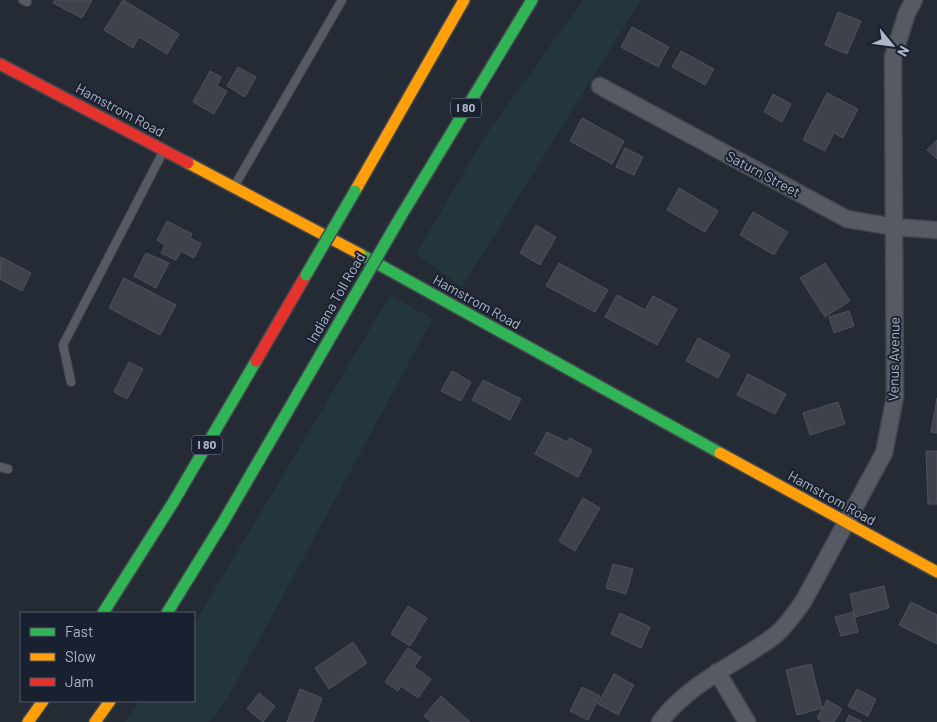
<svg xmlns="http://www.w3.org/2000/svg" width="937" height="722" font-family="Barlow,sans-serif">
<rect width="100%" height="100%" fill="#252b35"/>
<path fill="#22363b" d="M583 0H641L462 287 416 254 486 135Z
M390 296 433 318 226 701 209 722H125L140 701H194V624Z"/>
<path fill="#3d424b" stroke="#4d535e" d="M55 0H92L82 18 53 3Z
M123 0 179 34 167 54 139 37 133 48 104 30Z
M838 12 861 21 847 54 825 45Z
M632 27 669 47 658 67 621 47Z
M681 51 714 69 705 85 672 67Z
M238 67 256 77 245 97 227 86Z
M210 71 221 77 217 86 227 91 214 114 193 102Z
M827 93 858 109 843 138 834 133 825 151 803 140Z
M773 94 791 104 782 122 764 112Z
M582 118 624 141 612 164 570 141Z
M937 140V159L927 150Z
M625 148 643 157 634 175 616 167Z
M679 188 718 211 705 232 667 210Z
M753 212 788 232 774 255 740 235Z
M167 221 192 234 190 238 201 244 194 258 181 251 176 260 161 253 165 245 157 240Z
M536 225 556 237 540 265 520 253Z
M146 253 169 263 156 288 134 276Z
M1 257 31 273 22 291 0 279Z
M559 263 608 290 595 312 546 286Z
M825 263 850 301 825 317 800 278Z
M124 278 176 305 160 335 109 308Z
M617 295 645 310 653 296 677 309 657 345 605 317Z
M849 311 854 326 834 333 829 317Z
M698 338 730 355 718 378 686 361Z
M129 362 143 369 127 399 114 392Z
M452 371 471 382 461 401 441 391Z
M748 374 786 394 775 414 737 395Z
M483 380 521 399 510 420 472 400Z
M937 398V433L931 432Z
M838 402 845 424 810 435 803 413Z
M547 432 567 442 570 438 592 450 578 477 535 454Z
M926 451H937V504H928Z
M583 498 600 508 575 551 559 541Z
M613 564 633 569 626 594 606 588Z
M884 586 889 608 855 617 850 594Z
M911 602 937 615V644L899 625Z
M408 606 427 618 410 646 391 634Z
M853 612 858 632 841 636 835 617Z
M620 613 650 627 641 648 611 634Z
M353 642 367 663 329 689 315 668Z
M408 648 421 657 414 667 431 679 418 698 401 686 398 691 385 682Z
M811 664 822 708 797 715 786 670Z
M614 674 634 685 618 715 598 704Z
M582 687 600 696 588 720 570 711Z
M300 689 322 698 313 722H287Z
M857 689 876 699 868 716 848 706Z
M259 693 275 706 263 722 247 709Z
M441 696 470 722H431L424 716Z
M827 700 842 709 834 722H823L817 718Z
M849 715 862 722H846Z"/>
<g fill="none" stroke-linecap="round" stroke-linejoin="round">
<defs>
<path id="lane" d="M23 0 27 2
M235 185 342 0
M71 382 63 345 163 152
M0 467 8 469"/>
<path id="street" d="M600 86 847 219 894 227 937 230
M717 672 747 722
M660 722C689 683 735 665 773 637 785 628 794 614 803 602L884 453 895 397 893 57 907 13 914 0"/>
<path id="fast" d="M401 216 532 0
M360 254 720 453
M103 613 174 501 256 361
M167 613 222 524 354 297"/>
<path id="slow" d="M188 163 360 254
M355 191 464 0
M720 453 937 572
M28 722 43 701
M95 722 110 701"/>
<path id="jam" d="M0 64 188 163
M256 361 306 275"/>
</defs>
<use href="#lane" stroke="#42464e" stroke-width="10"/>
<use href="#street" stroke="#42464e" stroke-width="19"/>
<use href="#fast" stroke="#42464e" stroke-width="14"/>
<use href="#slow" stroke="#42464e" stroke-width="14"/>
<use href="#jam" stroke="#42464e" stroke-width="14"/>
<use href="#lane" stroke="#565a63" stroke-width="8"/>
<use href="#street" stroke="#565a63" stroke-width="16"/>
<use href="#fast" stroke="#30b455" stroke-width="11"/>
<use href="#slow" stroke="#ff9f0a" stroke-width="11"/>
<use href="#jam" stroke="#e5322d" stroke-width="11"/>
<defs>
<path id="fast-bridge" d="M306 275 355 191
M354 297 401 216"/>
</defs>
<use href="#fast-bridge" stroke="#424751" stroke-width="14" stroke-linecap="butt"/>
<use href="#fast-bridge" stroke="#30b455" stroke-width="11"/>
</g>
<g text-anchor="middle" stroke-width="4" stroke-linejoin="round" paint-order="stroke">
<g fill="#192130" stroke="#818a9a" stroke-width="1">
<rect x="451" y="98.5" width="30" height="19" rx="4"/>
<rect x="192" y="435.5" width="30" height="19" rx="4"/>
</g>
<g font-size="12" font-weight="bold" fill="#aeb7c8">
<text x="466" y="112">I 80</text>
<text x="207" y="449">I 80</text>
</g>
<g font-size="14" fill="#aeb7c8" stroke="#192130">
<text transform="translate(120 110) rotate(28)" y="5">Hamstrom Road</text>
<text transform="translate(763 174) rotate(28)" y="5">Saturn Street</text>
<text transform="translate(336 298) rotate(-60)" y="5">Indiana Toll Road</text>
<text transform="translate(477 302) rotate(29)" y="5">Hamstrom Road</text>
<text transform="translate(894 359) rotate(-89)" y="5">Venus Avenue</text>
<text transform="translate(832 498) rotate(29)" y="5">Hamstrom Road</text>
</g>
</g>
<rect x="20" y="612" width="175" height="90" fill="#192130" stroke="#555d6d"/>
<rect x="30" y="628" width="25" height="8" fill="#30b455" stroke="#555d6d"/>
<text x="65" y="637" font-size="15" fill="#aeb7c8">Fast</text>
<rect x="30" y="653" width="25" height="8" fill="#ff9f0a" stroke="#555d6d"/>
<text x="65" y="662" font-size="15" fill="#aeb7c8">Slow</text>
<rect x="30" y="678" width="25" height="8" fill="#e5322d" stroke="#555d6d"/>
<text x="65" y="687" font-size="15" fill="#aeb7c8">Jam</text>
<g transform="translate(892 45) rotate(119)" stroke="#192130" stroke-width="4" paint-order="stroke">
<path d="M0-4L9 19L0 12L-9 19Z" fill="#aeb7c8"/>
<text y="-8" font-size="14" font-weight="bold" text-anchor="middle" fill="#aeb7c8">N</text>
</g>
</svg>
